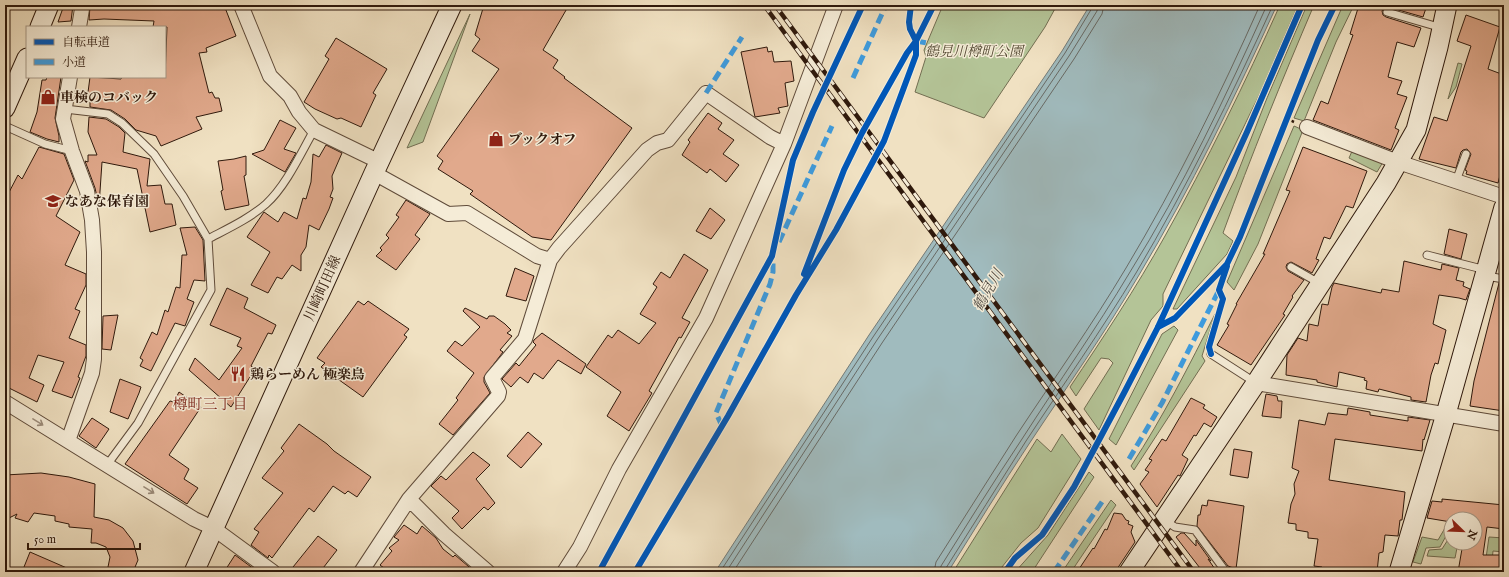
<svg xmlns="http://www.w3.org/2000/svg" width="1509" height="577" font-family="'IM FELL English','Noto Serif JP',serif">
<rect width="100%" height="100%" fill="#f0e1c2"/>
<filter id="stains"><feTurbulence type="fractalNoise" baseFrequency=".005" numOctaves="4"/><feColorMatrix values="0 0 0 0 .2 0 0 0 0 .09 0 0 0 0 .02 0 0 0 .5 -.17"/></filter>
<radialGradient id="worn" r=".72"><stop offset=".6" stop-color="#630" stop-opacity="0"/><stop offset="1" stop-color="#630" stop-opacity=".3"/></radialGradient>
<path fill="#b4c497" stroke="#726e52" d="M943 5H1057L1045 27 984 118 915 92 926 57 924 50Z
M1280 5H1298L1262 89 1163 294V306L1151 320 1099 430 1084 409 1113 363 1109 359 1101 358 1076 396 1070 387C1103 338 1136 288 1165 236 1207 161 1245 83 1280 5Z
M1307 5H1314C1282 80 1251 156 1223 233L1233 241 1227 254 1177 309H1173L1236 177 1267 98Z
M1343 5H1354L1336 42 1304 121 1294 118Z
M470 14 423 142 407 148Z
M1458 63 1462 64 1456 87 1448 99Z
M1294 126 1303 130 1258 244 1234 290 1227 282Z
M1353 149 1383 162 1377 172 1349 158Z
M1215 314 1202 356 1205 361 1134 470 1131 466C1163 417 1189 366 1215 314Z
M1174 326 1178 330 1116 445 1109 439 1162 334Z
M1062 434 1081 459 1038 528 1021 543 998 572H953L1037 439 1051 452Z
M1089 472 1094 477 1032 572H1015L1048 535Z
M1111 500 1116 505 1071 572H1062Z
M1445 528 1451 529V536H1446L1440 547 1426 548 1421 564 1413 562 1422 537 1438 540Z
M1489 537 1504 538V552L1493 551 1491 572H1484Z
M1449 538H1451V543H1458L1455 558 1427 556 1429 550 1442 549Z"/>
<path fill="#a0bbbe" stroke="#737a77" d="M1090 5H1277C1235 97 1191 188 1139 275 1105 333 1066 388 1029 444 1001 486 975 529 948 572H715L869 335 1062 51Z"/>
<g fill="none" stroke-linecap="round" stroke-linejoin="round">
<path stroke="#686a65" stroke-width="1" d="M720 572 873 337 1065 53 1092 8 1093 5
M726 572 877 340 1069 56 1097 11 1098 5
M733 572 882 343 1074 59 1102 14 1104 5
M934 572 936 562C963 520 989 478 1016 436 1053 380 1092 325 1126 268 1177 183 1220 95 1260 5
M940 572 941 566C968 523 994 481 1022 439 1058 383 1096 329 1130 272 1183 187 1226 96 1267 5
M945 572 946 568C973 526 999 483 1026 441 1063 385 1101 331 1136 273 1187 187 1231 97 1273 5"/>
</g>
<path fill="#e1a98c" stroke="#2f190c" d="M64 5H73L71 21 58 22Z
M99 5H224L236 36 206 48 207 52 199 53 209 93 212 92 215 98H219L222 111 196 117 202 129 161 146 156 136 136 130 125 119 111 110 90 107V100H87L90 77 121 79 122 77H165L167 27H153L154 21 104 19 89 20 90 6Z
M484 5H569L543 50 558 60 553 68 565 77 564 78 632 128 551 240 532 237 470 194 473 191 438 169 443 161 437 156 499 69 472 51 480 39 475 35Z
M1359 5H1427L1423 17 1388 7 1384 8 1382 11 1383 15 1386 17 1421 28 1414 47 1397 42 1388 77 1402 81 1397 94 1407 97 1395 128 1399 130 1391 150 1313 120 1321 101 1328 104 1353 35 1350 34Z
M1466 15 1500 27 1488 69 1504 75V160L1498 183 1466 174 1467 171 1465 170 1471 154 1467 149 1463 150 1461 152 1456 168 1419 159 1434 117 1447 121 1471 46 1457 41Z
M336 38 387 69 373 93 376 95 361 127 341 118 337 119 315 109 304 102 329 59 325 56Z
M767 47 768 52 772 51 774 62 791 61 794 81 785 83 788 106 778 108 780 113 755 117 741 52Z
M47 77H61L55 118 59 136V142L47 139 30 132 37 112 42 80H46Z
M708 113 722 123 718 129 734 140 723 154 739 165 726 182 710 169 707 173 682 155 690 142 688 140Z
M89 117 106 119 119 127 125 133 123 152 150 159 147 186 161 185 165 204H172L176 225 150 232 137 169 102 162 99 206 95 188 85 161 88 162V155H97L88 132Z
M280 120 296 128 284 149 296 153 285 172 252 154 264 150Z
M326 145 342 153 332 176 333 189 330 197 333 198 329 209 319 230 309 225 306 247 301 255V271L292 265 282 279 277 277 268 293 251 285 270 252 247 237 264 212 278 222 284 212 297 219 303 198 306 199 311 182 313 154 319 157Z
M39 147 64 154 74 180 56 216 80 232 65 265 86 274V285L75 309 80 311 69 338 86 345V356L78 377 80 378 72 398 52 391 64 362 38 355 29 378 44 385 37 402 5 386V200L18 175 22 179Z
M1303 147 1367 171 1353 208 1346 206 1330 239 1324 237 1316 259 1319 260 1312 273 1293 263 1291 262 1287 264 1286 267 1288 271 1304 280 1292 296 1293 297 1283 314 1285 315 1251 365 1217 345 1229 325 1227 324 1237 304H1236L1265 254H1263L1290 191 1286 190Z
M246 156V175L244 176 249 205 225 210 221 191 223 190 218 161 234 159Z
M406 200 430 214 415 235 420 239 396 270 376 256 382 250 380 248 389 238 386 235 399 217 396 215Z
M710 208 725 220 711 239 696 231Z
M195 227 203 240 205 281 194 280 187 299 194 302 185 326 175 323 151 371 140 366 143 360 140 358 152 332 157 335 165 310 168 312 176 287 180 288 182 255H187L180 228Z
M1449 229 1467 234 1461 259 1444 254Z
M684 254 708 270 682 318 690 322 681 338 679 337 649 391 652 393 629 431 607 416 621 392 586 367 608 335 612 338 618 330 639 344 656 323 640 314 657 287 653 284 661 272 670 278Z
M1404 261 1441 270 1442 264 1459 268 1456 280 1464 282 1463 286 1470 289 1466 300 1459 298 1439 295 1433 324 1446 330 1438 364 1435 363 1431 375 1426 402 1411 400V397L1379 389 1378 392 1366 389 1367 381 1364 380 1365 378 1339 372 1337 387 1317 382V380L1286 375 1287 355 1298 338 1307 341 1309 324 1318 326 1322 304 1328 305 1332 287 1334 283 1381 293 1382 289 1399 292Z
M515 268 534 276 526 301 506 296Z
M1499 283 1504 284V411L1470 406 1474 381Z
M227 288 248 298 244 308 276 325 272 334 268 333 251 366 255 369 231 407 189 370 195 358 219 380 242 348 237 346 241 338 210 325Z
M358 301 364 305 368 301 409 329 404 335 407 337 363 397 321 367 325 363 317 358Z
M465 308 487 319 489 316H494L505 324 511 330 507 333 512 336 500 350 503 352 484 377V382L490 393 453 435 439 424 458 400 456 398 474 373 447 351 455 341 462 346 480 327 463 311Z
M118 315 111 350 102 349 103 316Z
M542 333 586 364 581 374 558 360 543 379 534 373 528 383 520 377 511 387 502 379 516 363 519 366 536 345 533 342 534 340Z
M120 379 141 387 139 393 128 419 110 412Z
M179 392 201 407 169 455 189 469 184 479 198 488 187 504 125 464 170 401 174 402Z
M1266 394 1277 396 1278 401H1282L1281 418 1262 416Z
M1191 398 1205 405 1203 408 1217 417 1211 427 1204 423 1196 436 1194 435 1182 455 1188 459 1180 476 1178 475 1157 507 1140 484 1149 472 1145 470 1152 460 1149 459 1162 439 1166 441Z
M1348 408 1370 412V415L1408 421V417L1430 420 1424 440 1423 439 1422 451 1335 439 1329 480 1405 492 1402 520H1400L1398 536 1385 535 1383 552 1379 553 1377 572H1322V567L1314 566 1318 539 1308 538V532L1296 530V524L1288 523 1291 504 1295 494 1294 484 1299 471 1292 468 1299 420 1325 425 1328 413 1347 415Z
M92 418 109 429 96 448 79 436Z
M299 424 327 444 334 451 371 477 357 497 348 491 345 494 333 486 314 512 309 508 272 558 269 555 268 558 251 545 259 532 254 529 283 493 262 478 284 451 281 448Z
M528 432 542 444 521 468 507 456Z
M1234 449 1252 452 1248 478 1230 475Z
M473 452 490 465 476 479 495 503 488 510 484 507 462 529 452 518 459 511 431 486 441 476 446 480Z
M41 473 69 477 95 484 94 517 109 520 123 528 133 541 138 560 133 572H107L110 557 106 547 96 543H91L92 529 69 527V524L55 521V516L34 513 28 522 15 518 17 514 5 520V475Z
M1442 499 1504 505V529L1487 527 1483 555H1504V572H1458L1463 543H1475V519H1451V522L1427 518 1432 501 1442 502Z
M1208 500 1244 506 1236 569 1228 566 1197 526 1198 515H1200L1202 505 1207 506Z
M1114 513 1122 514 1126 520 1129 521 1128 524 1133 526 1131 532 1135 542 1115 572H1077L1093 548 1094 549 1105 529 1107 530Z
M404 525 417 534 422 526 436 538 443 549 453 557 455 555 475 572H389L380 565 392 551 389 548 399 540 394 537Z
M1181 533H1184L1196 546V540L1211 561 1208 559 1217 572H1203L1176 537Z
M318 536 337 550 320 572H289Z
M30 552 76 572H22Z
M235 555 258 572H224Z"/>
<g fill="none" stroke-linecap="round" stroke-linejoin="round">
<defs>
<path id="lane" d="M1387 12 1442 28
M65 109 108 114 122 123 154 154 183 196 208 239 211 290 138 423 107 465
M5 126 45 144 72 151
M1456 181 1466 154
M208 239C227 229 249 219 266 204 286 186 301 153 314 130
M1427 255 1486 270
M1291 267 1319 283
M1486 276 1504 279
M1211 354 1256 383
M1164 520 1175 527 1195 530 1226 572"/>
<path id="street" d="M241 5 270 76 290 96 299 112 314 130 380 162
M79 27 82 9 81 5
M1307 127 1398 162 1504 197
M374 173 448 214 467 213 537 256 550 260 559 248 647 150 657 143 668 140 706 93 770 137 784 144
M1256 383 1504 424
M5 402 194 519 213 528 273 572
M68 441 92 373 94 359V252L92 220 87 191 72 151 63 119 70 77
M409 499 444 534 488 572
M361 572 409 499 498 396 499 392 492 378 525 339 550 260
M564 572 580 547 619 469 706 318 784 144 836 5"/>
<path id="secondary" d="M40 27 49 5
M5 108 27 58
M194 572 374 173 452 5
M1129 572 1256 383 1386 183 1416 130 1438 47 1447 5
M1399 572 1446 414 1504 207"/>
</defs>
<use href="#lane" stroke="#5f4b3a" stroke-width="9"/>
<use href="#street" stroke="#5f4b3a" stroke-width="16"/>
<use href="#secondary" stroke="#2f190c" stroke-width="21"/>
<path stroke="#2f190c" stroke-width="2.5" stroke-dasharray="3 2" stroke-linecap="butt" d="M1287 119 1294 122"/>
<use href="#lane" stroke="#f5ecd7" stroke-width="7"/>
<use href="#street" stroke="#f5ecd7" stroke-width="14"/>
<use href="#secondary" stroke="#f5ecd7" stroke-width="19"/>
<defs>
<path id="rail" d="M764 5 1182 572
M775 5 1194 572"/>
</defs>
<use href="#rail" stroke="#2f190c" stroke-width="4.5"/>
<use href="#rail" stroke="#f5ecd7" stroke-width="3" stroke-dasharray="9" stroke-linecap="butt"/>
<path stroke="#3d9bde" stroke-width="5" stroke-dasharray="10 5" stroke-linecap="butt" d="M916 41 927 43
M853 78 886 5
M706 93 742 37
M779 242 832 126
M722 426 716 413 770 284 773 272V259
M1129 459 1162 403 1219 290
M1054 572 1104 499"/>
<defs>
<path id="cycleway" d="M804 274 844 170 862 133 907 53 916 41 934 5
M1158 327 1175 318 1227 264 1240 237 1318 40 1335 5
M1211 354 1209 347 1223 299 1219 290 1227 266
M599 572 772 256 793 160 813 112 863 5
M635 572 728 416 796 295 836 230 884 141 916 55V41L910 29 909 22 911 5
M1005 572 1015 558 1042 535 1074 487 1124 393 1158 327 1247 132 1302 5"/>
</defs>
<use href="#cycleway" stroke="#f5ecd7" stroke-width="8"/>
<use href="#cycleway" stroke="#0057b8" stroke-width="6"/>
</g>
<defs><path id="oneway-shaft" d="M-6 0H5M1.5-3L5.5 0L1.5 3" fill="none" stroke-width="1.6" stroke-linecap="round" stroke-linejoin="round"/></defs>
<g stroke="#9c8d7c">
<use href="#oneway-shaft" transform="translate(38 422) rotate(32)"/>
<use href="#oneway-shaft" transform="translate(149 490) rotate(32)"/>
</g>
<defs>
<symbol id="shop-bare" viewBox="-9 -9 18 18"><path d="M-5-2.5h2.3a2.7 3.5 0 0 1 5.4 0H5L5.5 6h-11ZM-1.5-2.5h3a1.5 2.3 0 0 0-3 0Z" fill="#8f2418" stroke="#f5ecd7" stroke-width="2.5" paint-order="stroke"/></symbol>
<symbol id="school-bare" viewBox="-9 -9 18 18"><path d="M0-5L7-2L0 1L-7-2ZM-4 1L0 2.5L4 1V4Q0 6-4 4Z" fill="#8f2418" stroke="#f5ecd7" stroke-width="2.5" paint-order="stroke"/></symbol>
<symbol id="restaurant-bare" viewBox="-9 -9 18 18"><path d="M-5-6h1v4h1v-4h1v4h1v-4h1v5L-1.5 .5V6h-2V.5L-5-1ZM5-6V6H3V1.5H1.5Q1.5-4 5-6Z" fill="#8f2418" stroke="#f5ecd7" stroke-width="2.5" paint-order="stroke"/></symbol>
</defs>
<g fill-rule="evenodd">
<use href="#shop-bare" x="37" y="86" width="22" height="22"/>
<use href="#shop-bare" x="485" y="128" width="22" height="22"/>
<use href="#school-bare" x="42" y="190" width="22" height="22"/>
<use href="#restaurant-bare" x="227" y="363" width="22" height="22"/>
</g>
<g text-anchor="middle" stroke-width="3" stroke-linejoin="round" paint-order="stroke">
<g font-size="14" font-style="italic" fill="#574c36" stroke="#f5ecd7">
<text x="974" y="56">鶴見川樽町公園</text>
</g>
<g font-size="14" font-weight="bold" fill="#2f190c" stroke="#f5ecd7" text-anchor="start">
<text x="60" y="102">車検のコバック</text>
<text x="508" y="144">ブックオフ</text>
<text x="65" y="206">なあな保育園</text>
<text x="250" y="379">鶏らーめん 極楽鳥</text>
</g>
<g font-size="14" fill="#2f190c" stroke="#f5ecd7">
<text transform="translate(322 288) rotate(-66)" y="5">川崎町田線</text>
</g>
<g font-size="15" font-style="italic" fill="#57524a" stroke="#f5ecd7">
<text transform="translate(988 290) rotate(-60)" y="5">鶴見川</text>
</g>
<g font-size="15" fill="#7a1f14" stroke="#f5ecd7">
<text x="210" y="409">樽町三丁目</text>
</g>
</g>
<rect width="1509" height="577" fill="none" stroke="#f0e1c2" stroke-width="20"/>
<rect x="6" y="6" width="1497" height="565" fill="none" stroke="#2f190c" stroke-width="2"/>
<rect x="10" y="10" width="1489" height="557" fill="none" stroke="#2f190c"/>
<rect x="26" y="26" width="140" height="52" fill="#f5ecd7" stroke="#a69886"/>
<rect x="34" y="39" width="20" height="6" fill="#0057b8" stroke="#a69886"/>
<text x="62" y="46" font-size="12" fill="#2f190c">自転車道</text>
<rect x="34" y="59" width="20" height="6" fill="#3d9bde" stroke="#a69886"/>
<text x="62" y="66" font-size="12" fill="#2f190c">小道</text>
<g transform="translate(1463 531) rotate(113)"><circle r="19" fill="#f5ecd7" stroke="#a69886"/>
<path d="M0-3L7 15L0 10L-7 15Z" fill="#8f2418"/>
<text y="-6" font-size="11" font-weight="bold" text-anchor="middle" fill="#2f190c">N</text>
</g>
<path d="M28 543v6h112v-6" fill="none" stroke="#2f190c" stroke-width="2"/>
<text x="34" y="543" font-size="12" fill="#2f190c" stroke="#f5ecd7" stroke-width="3" paint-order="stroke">50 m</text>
<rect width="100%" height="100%" filter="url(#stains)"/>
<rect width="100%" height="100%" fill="url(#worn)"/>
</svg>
